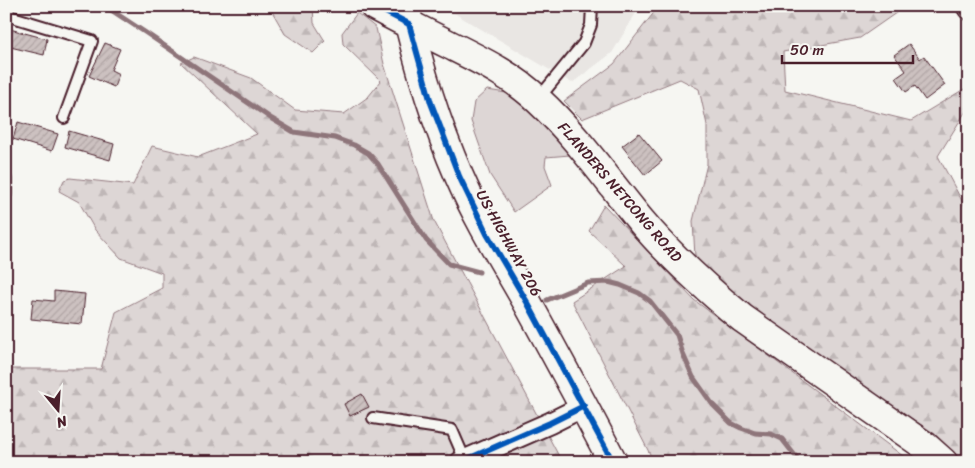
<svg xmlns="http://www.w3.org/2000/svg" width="975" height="468" font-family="Sriracha,sans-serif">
<defs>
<pattern id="forest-firs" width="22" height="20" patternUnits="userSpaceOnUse" patternTransform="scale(1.25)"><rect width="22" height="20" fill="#ddd6d5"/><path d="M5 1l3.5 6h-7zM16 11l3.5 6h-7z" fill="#bfb7b7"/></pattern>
<pattern id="building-hatch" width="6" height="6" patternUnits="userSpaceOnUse" patternTransform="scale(1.25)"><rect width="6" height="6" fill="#ccc1c0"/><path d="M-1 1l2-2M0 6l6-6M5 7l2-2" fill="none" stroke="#b1a5a5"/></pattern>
</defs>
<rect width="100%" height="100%" fill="#f6f6f2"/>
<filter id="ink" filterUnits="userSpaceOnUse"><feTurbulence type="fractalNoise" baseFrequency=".02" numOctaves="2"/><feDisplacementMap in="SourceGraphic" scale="10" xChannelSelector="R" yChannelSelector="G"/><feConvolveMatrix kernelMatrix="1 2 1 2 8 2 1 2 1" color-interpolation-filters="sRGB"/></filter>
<g filter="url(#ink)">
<path fill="#e9e6e3" d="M442 6H640L612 53 572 83Z"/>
<path fill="#ddd6d5" stroke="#947a80" d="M487 90 513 94 552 125 570 155 546 157 545 166 552 185 514 212 490 175 471 121 474 102Z"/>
<path fill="url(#forest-firs)" stroke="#947a80" d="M269 6H313L314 23 325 41 313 53 285 34Z
M659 6H906L860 38 783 52 785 90 911 121 969 86V106L938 156 969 214V462H964L935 434 736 303 695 257 693 221 707 164V125L699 89 680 79 582 119 564 101 614 64Z
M357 13 376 28 384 64 434 221 562 462H6V369H101L116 312 162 288V273L121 258 95 230 79 202 59 191 64 180 70 178 133 185 152 146 198 157 257 134 181 63 194 57 251 78 295 110 344 114 368 97 381 81 343 44 342 33Z
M604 205 694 300 911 462H654L572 301 626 266 589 231Z"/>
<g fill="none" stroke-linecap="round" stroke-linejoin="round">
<path stroke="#8e747a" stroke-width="5" d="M101 6 102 7
M111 10 146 33 272 119 294 132 335 138 354 145 368 153 378 164 426 240 449 264 479 272
M547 300 588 283 608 282 620 285 639 293 650 301 677 335 683 354 693 377 713 405 731 423 741 428 755 433 771 434 782 439 800 462"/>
</g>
<path fill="url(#building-hatch)" stroke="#4a1f2b" d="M6 28 47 39 44 55 6 46Z
M105 43 120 49 111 70 119 74 114 87 89 76Z
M909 44 920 59 924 56 945 85 925 100 915 86 906 92 896 78 906 71 894 55Z
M18 122 58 134 52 151 13 139Z
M69 131 114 144 110 160 65 147Z
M639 133 662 161 645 175 622 146Z
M54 291 85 294 82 324 31 319 33 299 54 301Z
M362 394 369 407 350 416 344 404Z"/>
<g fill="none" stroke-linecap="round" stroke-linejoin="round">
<defs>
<path id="service" d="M6 15 92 41 64 118
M539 98 584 43 591 25 592 6
M6 179V194
M373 418 452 430 465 460"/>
<path id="minor" d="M967 6 969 9
M461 462 550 423 584 406"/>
<path id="secondary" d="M374 6C400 20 426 33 452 46 482 61 513 76 538 100 577 136 607 180 641 221 671 257 707 289 742 318L925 446 943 462"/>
<path id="trunk" d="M405 6C418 64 435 121 459 176 478 220 503 260 527 302 556 355 585 408 613 462"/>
</defs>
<use href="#service" stroke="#4a1f2b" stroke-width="14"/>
<use href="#minor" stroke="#4a1f2b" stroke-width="24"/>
<use href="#secondary" stroke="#4a1f2b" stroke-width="31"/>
<use href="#trunk" stroke="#4a1f2b" stroke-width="31"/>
<use href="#service" stroke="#f6f6f2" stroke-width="10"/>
<use href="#minor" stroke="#f6f6f2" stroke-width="20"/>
<use href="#secondary" stroke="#f6f6f2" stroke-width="28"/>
<use href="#trunk" stroke="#f6f6f2" stroke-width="28"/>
<defs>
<path id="cycleway" d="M374 6 409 24 431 103 459 176 487 234 527 302 613 462
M461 462 550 423 584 406"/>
</defs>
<use href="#cycleway" stroke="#f6f6f2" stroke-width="9"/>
<use href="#cycleway" stroke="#0057b8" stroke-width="6"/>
</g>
</g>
<g text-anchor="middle" stroke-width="4.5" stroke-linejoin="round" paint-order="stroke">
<g font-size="15" fill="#4a1f2b" stroke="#f6f6f2">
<text transform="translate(620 192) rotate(49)" y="5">FLANDERS NETCONG ROAD</text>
<text transform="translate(509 243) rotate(61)" y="5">US HIGHWAY 206</text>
</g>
</g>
<rect width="975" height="468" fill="none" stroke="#f6f6f2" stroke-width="25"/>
<rect x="12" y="12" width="950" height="443" fill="none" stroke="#4a1f2b" stroke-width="2" filter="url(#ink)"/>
<g transform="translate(58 410) rotate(162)" stroke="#f6f6f2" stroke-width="4" paint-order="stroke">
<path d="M0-4L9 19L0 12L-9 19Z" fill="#4a1f2b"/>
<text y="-8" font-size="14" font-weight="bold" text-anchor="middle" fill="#4a1f2b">N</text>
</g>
<path d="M782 55v8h131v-8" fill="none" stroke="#4a1f2b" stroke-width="2.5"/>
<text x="790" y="55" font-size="15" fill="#4a1f2b" stroke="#f6f6f2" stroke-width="4" paint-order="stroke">50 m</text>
</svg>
